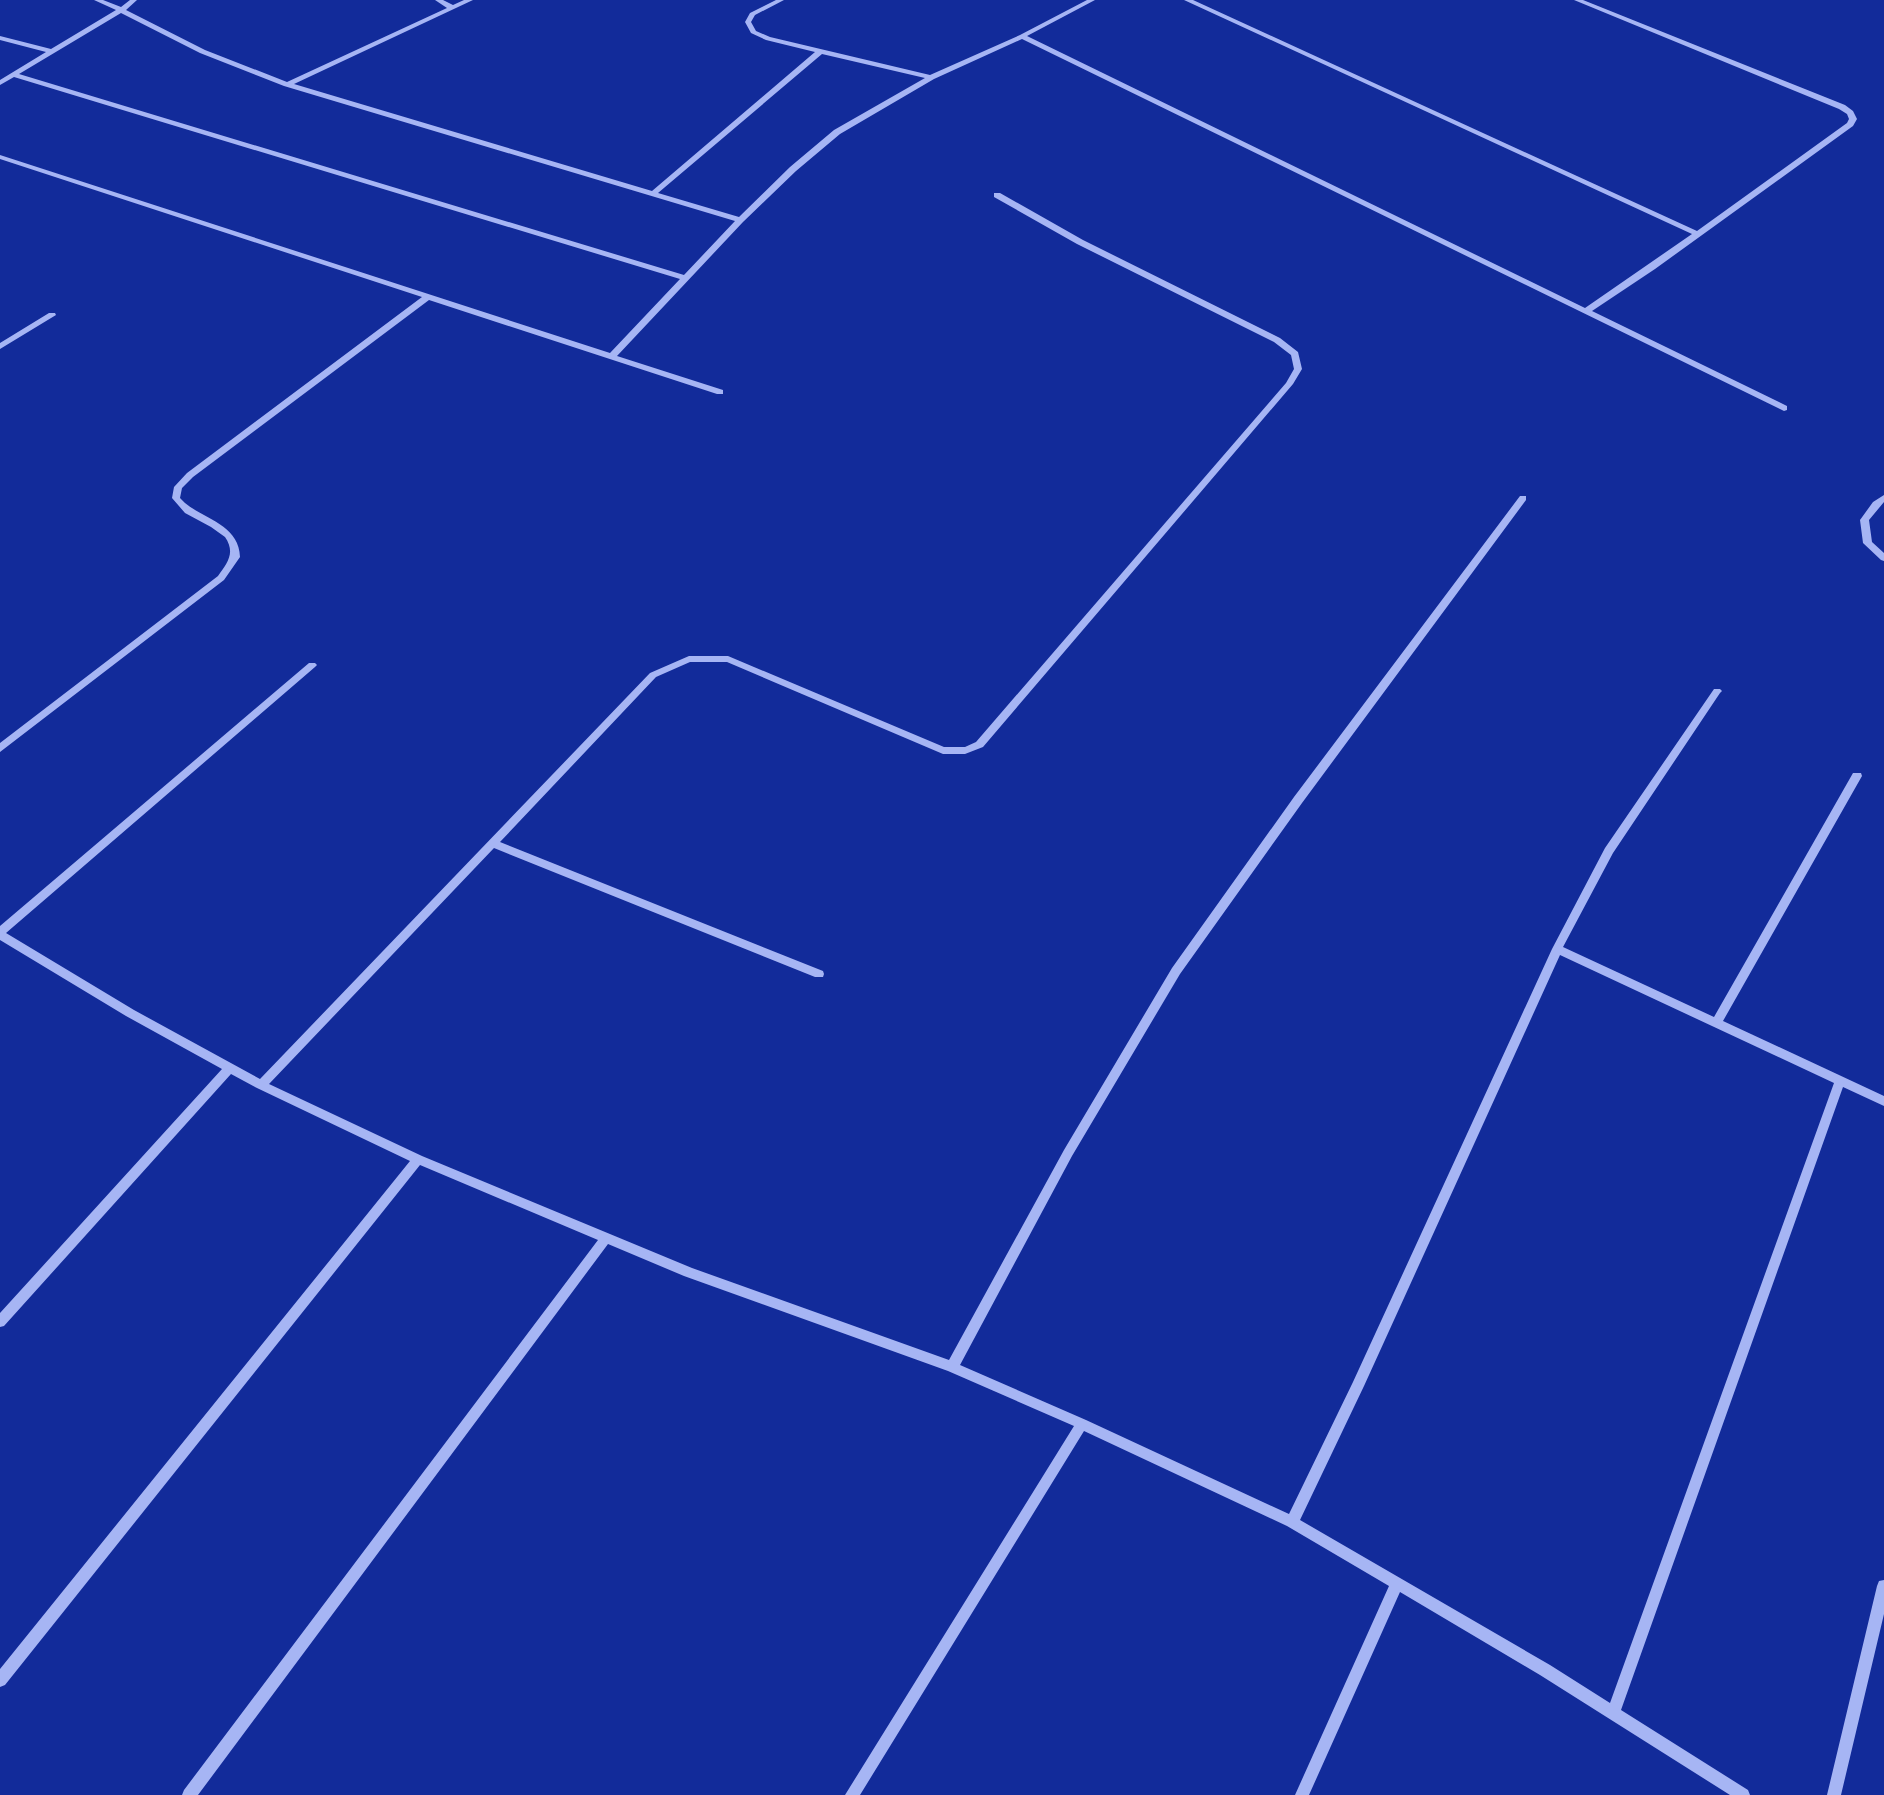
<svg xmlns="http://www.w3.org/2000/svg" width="1884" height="1795" font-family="'Noto Sans',sans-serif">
<rect width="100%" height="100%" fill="#122b9a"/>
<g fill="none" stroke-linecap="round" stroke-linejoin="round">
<path fill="#a6b5f4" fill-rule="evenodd" d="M94 0H103L121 7 130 0H137L126 10 205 50 287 82 447 8 435 0H443L453 5 464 0H473L294 84 652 191 815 52 766 40 751 33 745 22 750 13 776 0H784L755 15 751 22 756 31 770 37 930 75 1020 35 1087 0H1095L1027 36 1585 308 1692 234 1184 0H1193L1697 231 1847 123 1849 119 1847 114 1839 109 1574 0H1583L1845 105 1853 111 1857 119 1853 126 1655 269 1592 311 1787 406V410L1784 411 1022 39 934 79 840 134 796 171 743 222 617 356 723 390V394H717L429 300 193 477 182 488 180 498 185 503C206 520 239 525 240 557L224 580 0 752V743L218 576C227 563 236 553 225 537L211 527 185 513 172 498 174 487 187 473 422 297 0 159V155L610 353 680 279 14 77 0 85V80L46 52 0 40V36L51 49 116 10ZM121 13 200 53 284 86 735 221 684 275 19 74ZM822 54 925 78 834 130 790 167 739 217 658 193Z
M994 193H1000L1083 240 1280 338 1298 352 1302 369 1293 384 983 747 965 754H943L727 662H690L656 677 500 842 823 971 824 974 823 977H815L494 848 269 1084 422 1156 692 1268 949 1360 1064 1150 1172 968 1294 797 1520 496H1526V500L1302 803 1180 974 1072 1156 960 1365 1086 1420 1289 1514 1353 1382 1552 949 1605 848 1714 689H1720L1722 691 1720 693 1613 853 1563 947 1714 1017 1853 773H1861L1862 776 1723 1021 1884 1096V1106L1843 1087 1621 1710 1748 1790 1750 1795H1730L1540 1675 1400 1592 1309 1795H1295L1389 1586 1287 1526 1084 1431 860 1795H845L1074 1426 948 1371 684 1276 608 1244 198 1795H182L184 1790 598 1240 420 1165 5 1685 0 1687V1669L410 1161 257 1088 231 1074 4 1326 0 1327V1313L222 1069 126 1016 0 940V926L309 663H315L317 665 315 667 6 933 134 1010 260 1079 650 673 689 656H728L944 747H965L976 742 1286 383 1294 369 1291 355 1274 342 1077 244 994 197ZM1560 955 1834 1083 1610 1703 1550 1665 1300 1520 1364 1386Z
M49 313H55L56 315 0 349V343Z
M1884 495V502L1869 520 1872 542 1884 553V561L1881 560 1863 543 1860 520 1873 502Z
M1884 1580V1614L1841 1795H1827L1877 1586 1879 1581Z"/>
</g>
</svg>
